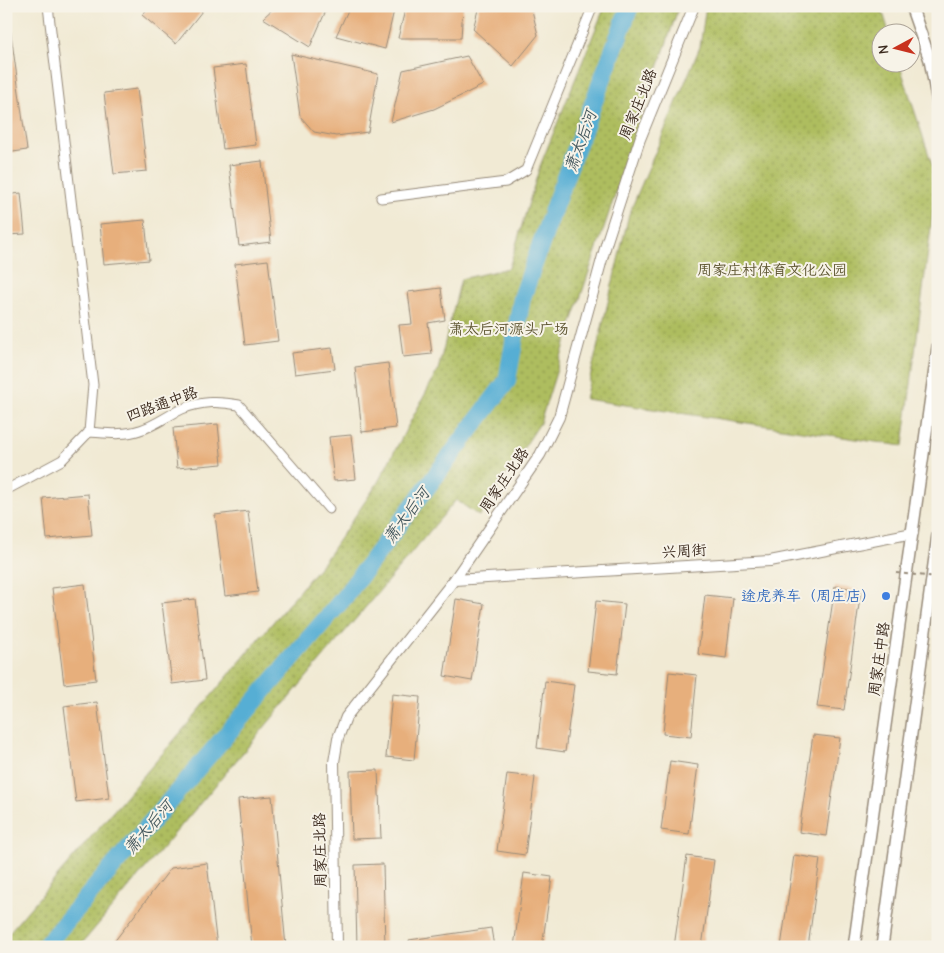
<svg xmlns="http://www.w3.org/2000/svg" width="944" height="953" font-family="'Comic Neue','LXGW WenKai TC',sans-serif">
<defs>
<pattern id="park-dots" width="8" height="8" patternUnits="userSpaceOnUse" patternTransform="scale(1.25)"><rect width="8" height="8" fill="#aebd5f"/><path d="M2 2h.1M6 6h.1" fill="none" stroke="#8f9a4e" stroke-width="1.8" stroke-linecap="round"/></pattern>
</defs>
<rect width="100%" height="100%" fill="#f7f3e8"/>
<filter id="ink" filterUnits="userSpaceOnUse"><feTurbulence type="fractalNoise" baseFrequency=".02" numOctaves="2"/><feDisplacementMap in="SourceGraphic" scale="10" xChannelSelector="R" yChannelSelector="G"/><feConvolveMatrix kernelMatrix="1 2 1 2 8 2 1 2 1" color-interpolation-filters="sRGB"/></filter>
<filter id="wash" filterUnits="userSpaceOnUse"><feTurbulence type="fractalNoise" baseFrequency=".0096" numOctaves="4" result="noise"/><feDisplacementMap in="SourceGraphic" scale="20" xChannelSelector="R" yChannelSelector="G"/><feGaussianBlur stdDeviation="1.12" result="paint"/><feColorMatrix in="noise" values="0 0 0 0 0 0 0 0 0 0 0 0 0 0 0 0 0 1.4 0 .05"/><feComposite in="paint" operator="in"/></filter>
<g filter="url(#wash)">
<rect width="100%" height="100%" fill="#f1ead4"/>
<path fill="url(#park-dots)" stroke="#74743e" d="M605 6H679L571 325 540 423 479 516 456 500 79 947H6V936L181 732 325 560 377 484 438 370 461 279 509 268 540 166Z
M706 6H881L889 32H882V62L899 63 937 180 903 446 585 399 629 214 700 47Z"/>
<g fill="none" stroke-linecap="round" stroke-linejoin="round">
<path stroke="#57aed4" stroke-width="18" d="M44 947 342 600 507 381 522 298 555 204 630 6"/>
</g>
<g id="blocks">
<path fill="#e7af7c" d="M150 6H206L176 44 142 15Z
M276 6H328L310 47 263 18Z
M350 6H395L385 49 336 36Z
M406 6H463L461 38H398Z
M479 6H531L538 35 513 66 473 29Z
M10 27 27 150 6 153V28Z
M291 54 378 74 368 132 336 136 314 132 300 116Z
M467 56 483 85 434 109 391 122 403 70Z
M246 64 256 145 223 149 213 68Z
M137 89 147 171 114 174 104 93Z
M262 161 271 242 239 246 229 165Z
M21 193 25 234 6 235V195Z
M145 220 149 260 104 264 100 224Z
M268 260 278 341 245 345 235 264Z
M441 288 445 320 428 323 432 354 403 357 399 325 412 324 408 292Z
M332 348 335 369 295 374 292 353Z
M388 363 396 428 362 432 355 367Z
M218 424 222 464 177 468 173 428Z
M351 435 356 479 334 481 329 437Z
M88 494 92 535 47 539 43 498Z
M248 511 258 592 225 596 215 515Z
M85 584 96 680 64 684 52 588Z
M835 586 861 590 844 710 817 707Z
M705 595 733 598 726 658 698 654Z
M195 599 205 680 172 684 162 603Z
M456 599 484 604 472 681 444 676Z
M596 601 625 604 617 674 588 671Z
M669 672 697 675 691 737 663 734Z
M545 681 574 685 565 752 537 748Z
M392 694 420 697 414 760 386 757Z
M97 702 109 798 76 802 64 706Z
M813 735 840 738 826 836 799 832Z
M670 761 698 765 689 834 661 830Z
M378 770 381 838 352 839 350 771Z
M507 774 535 777 525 855 497 851Z
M272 796 286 947H252L238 799Z
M794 855 820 859 808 947H781Z
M687 856 714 860 702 947H674Z
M207 863 217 947H110L171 868Z
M383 864 385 947H357L355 865Z
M524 873 552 877 542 947H514Z
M491 928 494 947H410L409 940Z"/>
</g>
</g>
<g filter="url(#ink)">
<use href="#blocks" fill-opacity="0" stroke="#968a79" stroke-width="1"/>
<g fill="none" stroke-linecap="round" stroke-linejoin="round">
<defs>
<path id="minor" d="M48 6 93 385 89 432
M381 198 506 182 526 170 593 6
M6 490 62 460 89 432C105 433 124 436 140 430 155 426 168 415 182 409 202 401 219 401 239 405L329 509"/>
<path id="tertiary" d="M454 580 770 561 913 533
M337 947 334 762 338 738 346 717 454 580 540 455 559 417 607 241 640 139 694 6"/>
<path id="secondary" d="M911 6 930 60 938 103
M854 947 938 347
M882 947 938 535"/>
</defs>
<use href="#minor" stroke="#968a79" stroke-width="11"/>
<use href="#tertiary" stroke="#968a79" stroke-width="12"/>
<use href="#secondary" stroke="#968a79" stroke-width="14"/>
<use href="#minor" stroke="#fff" stroke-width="9"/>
<use href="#tertiary" stroke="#fff" stroke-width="10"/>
<use href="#secondary" stroke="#fff" stroke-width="11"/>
<path stroke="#968a79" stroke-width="2" stroke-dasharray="4 4" stroke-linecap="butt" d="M896 573 938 577"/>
</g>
</g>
<circle fill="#3f7fe0" stroke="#f7f3e8" stroke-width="2" cx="886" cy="596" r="5"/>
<g text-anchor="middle" stroke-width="4" stroke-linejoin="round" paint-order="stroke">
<g font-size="15" fill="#3b2a1e" stroke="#f7f3e8">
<text transform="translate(638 104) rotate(-68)" y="5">周家庄北路</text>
<text transform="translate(162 404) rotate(-20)" y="5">四路通中路</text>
<text transform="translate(504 480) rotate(-56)" y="5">周家庄北路</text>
<text transform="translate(684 551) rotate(-3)" y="5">兴周街</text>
<text transform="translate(879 659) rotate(-82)" y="5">周家庄中路</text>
<text transform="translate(320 850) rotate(-91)" y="5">周家庄北路</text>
</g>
<g font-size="15" fill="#5e5632" stroke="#f7f3e8">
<text x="772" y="275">周家庄村体育文化公园</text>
<text x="509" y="334">萧太后河源头广场</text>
</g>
<g font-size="15" fill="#366cbe" stroke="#f7f3e8" text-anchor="end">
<text x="876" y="601">途虎养车（周庄店）</text>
</g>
<g font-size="16" font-style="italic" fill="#45585e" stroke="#f7f3e8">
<text transform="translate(580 141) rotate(-70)" y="6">萧太后河</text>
<text transform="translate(406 515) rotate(-53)" y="6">萧太后河</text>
<text transform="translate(148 827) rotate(-49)" y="6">萧太后河</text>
</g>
</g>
<rect width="944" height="953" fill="none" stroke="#f7f3e8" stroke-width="25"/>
<g transform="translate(896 48) rotate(263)"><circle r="24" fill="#f7f3e8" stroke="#aca397"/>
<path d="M0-4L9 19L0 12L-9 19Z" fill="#c8321e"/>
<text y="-8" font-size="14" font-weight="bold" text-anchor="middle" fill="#3b2a1e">N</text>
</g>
</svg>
